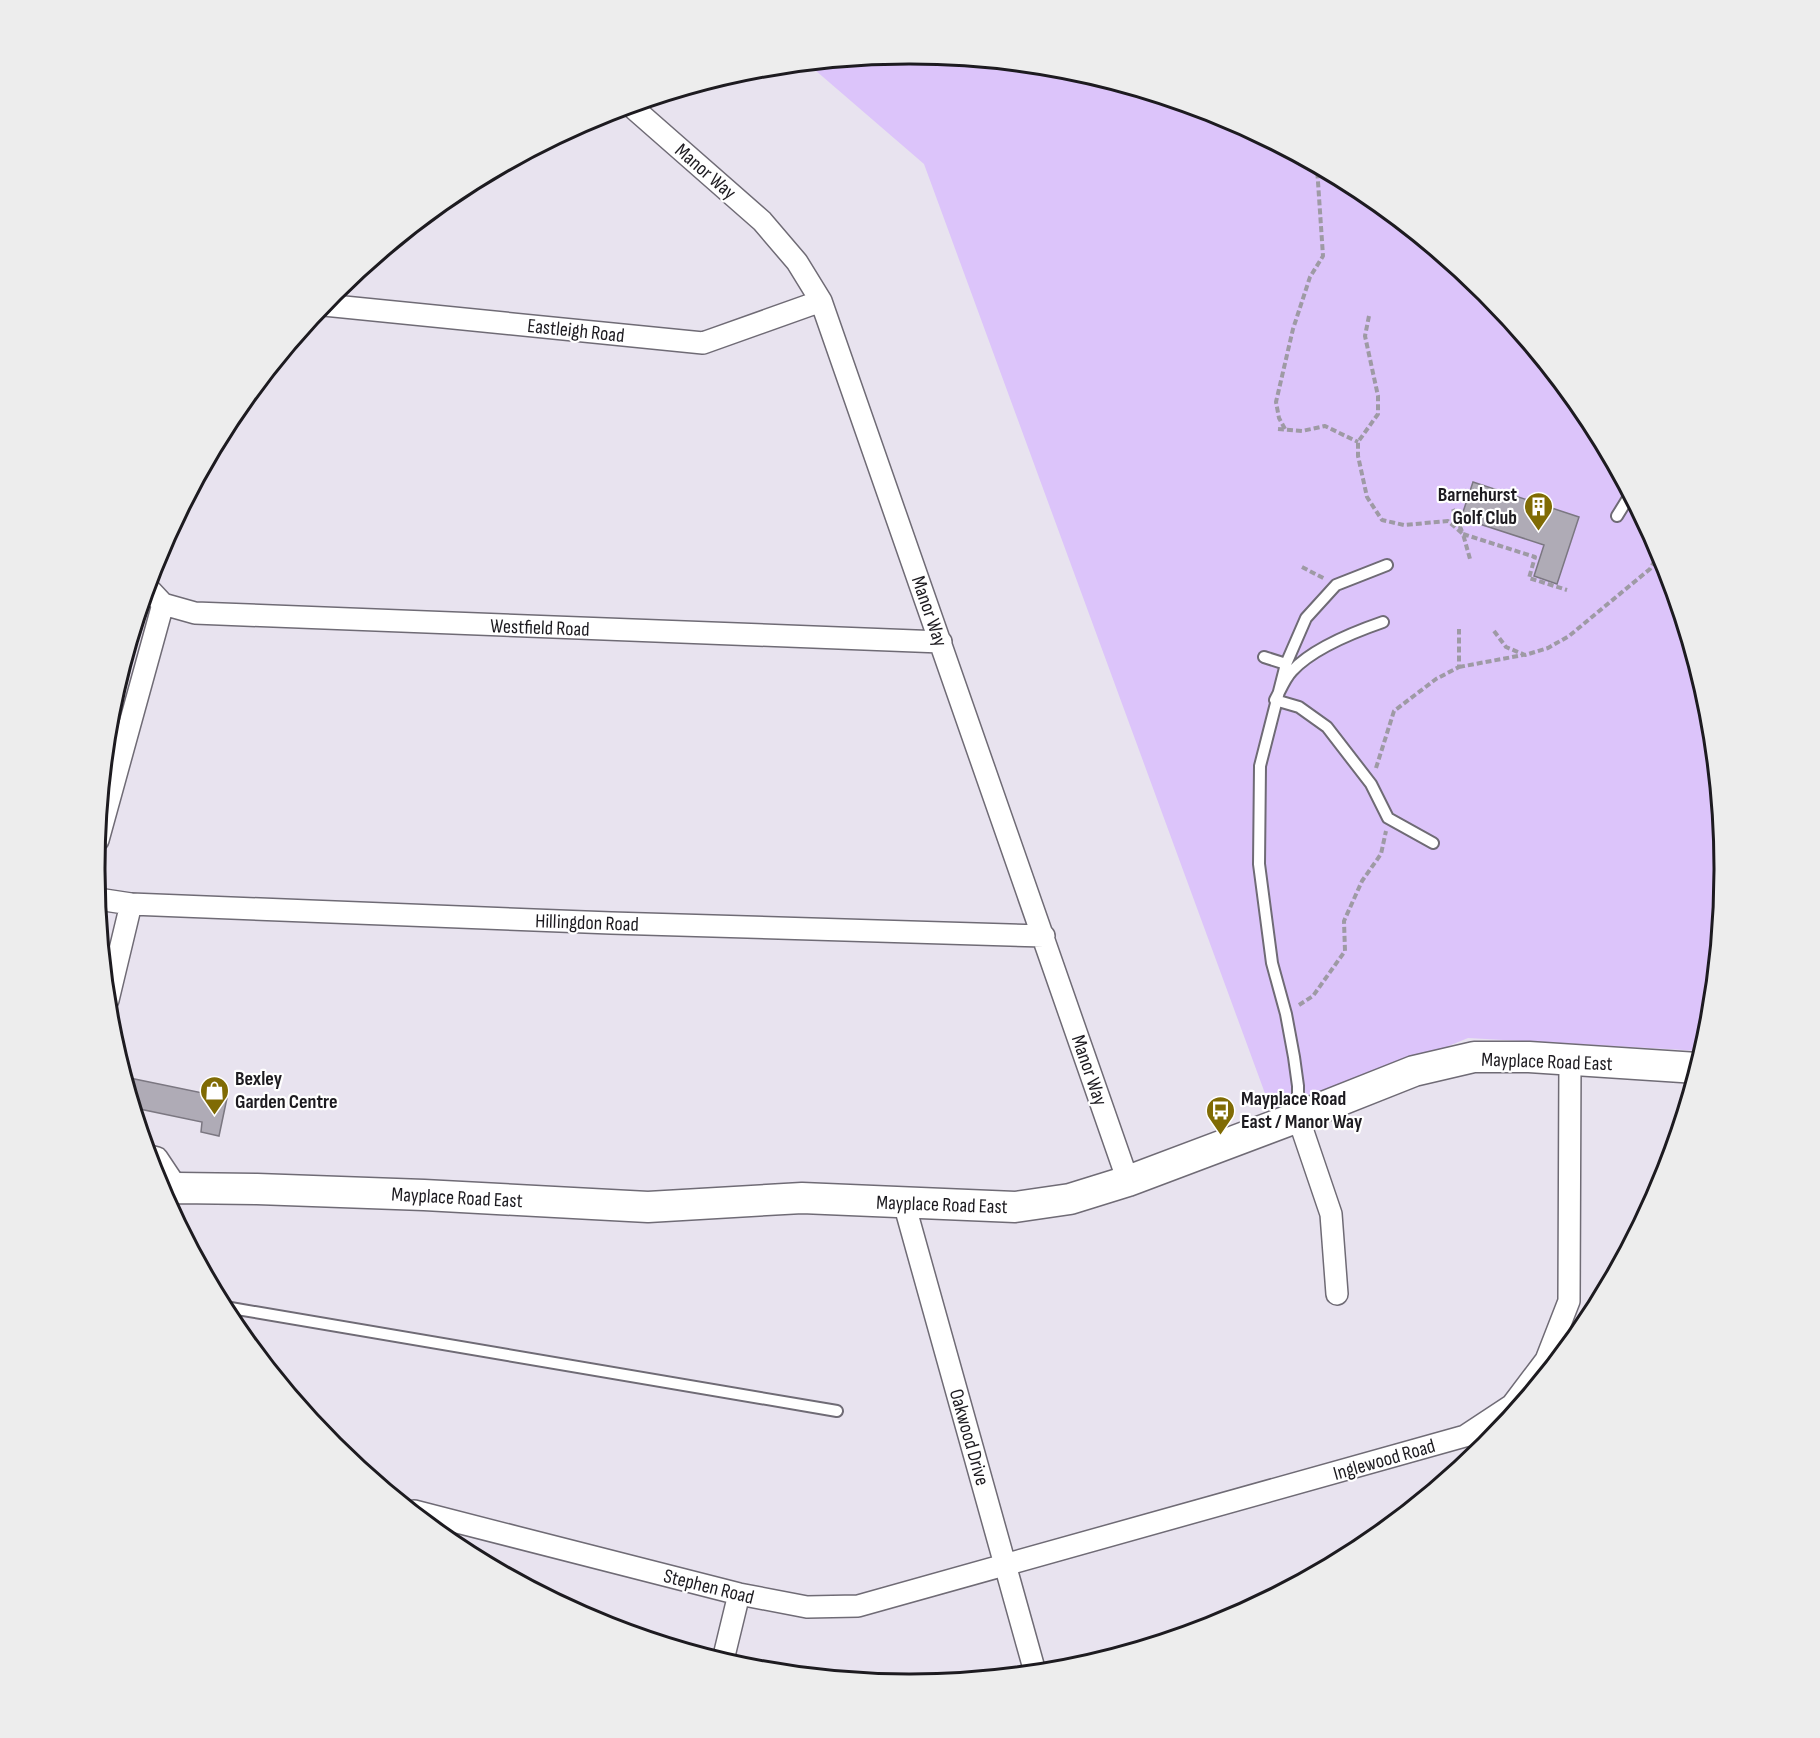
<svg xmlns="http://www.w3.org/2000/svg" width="1820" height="1738" font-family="'Sofia Sans Condensed',sans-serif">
<rect width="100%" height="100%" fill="#e8e3ef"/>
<path fill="#dcc4fa" d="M910 54 1069 70 1222 116 1363 192 1487 293 1588 417 1663 557 1709 710 1725 869 1709 1028 1702 1051 1468 1038 1274 1118 924 164 808 64Z"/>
<path fill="#afabb6" stroke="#7b7781" stroke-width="1.5" d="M1473 482 1579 517 1557 584 1534 576 1544 545 1461 518Z
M125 1077 227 1098 219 1136 201 1132 202 1122 135 1108Z"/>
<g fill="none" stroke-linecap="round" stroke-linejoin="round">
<defs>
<path id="lane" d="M1617 516 1630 495
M1383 622C1354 632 1313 648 1292 671 1285 678 1280 691 1275 700L1299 707 1327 727 1371 784 1388 818 1433 843
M1264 657 1286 664
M1298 1114V1086L1294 1057 1286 1014 1272 963 1259 864 1260 766 1286 664 1306 618 1336 585 1387 565
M225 1307 837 1411"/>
<path id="street" d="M631 106 762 221 797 262 821 301 1128 1181
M324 305 703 343 821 301
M148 588 163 604 195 613 941 642
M98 840 163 604
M98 899 131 904 611 923 1044 936
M108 1000 131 904
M1298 1117 1331 1214 1337 1294
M149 1156 157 1158 177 1188
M904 1203 1035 1672
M414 1511 739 1594 807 1607 858 1606 1465 1436 1512 1405 1546 1360 1569 1301 1570 1060
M723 1660 739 1594"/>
<path id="secondary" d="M162 1191 177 1188 257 1189 424 1195 648 1207 802 1198 1015 1207 1070 1199 1128 1181 1298 1117 1414 1071 1474 1057H1529L1697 1068"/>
</defs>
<use href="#lane" stroke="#6f6b75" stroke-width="14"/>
<use href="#street" stroke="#6f6b75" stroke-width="24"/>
<use href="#secondary" stroke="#6f6b75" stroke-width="33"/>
<path stroke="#9e9aa4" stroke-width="4" stroke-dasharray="6 3" stroke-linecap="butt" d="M1369 316 1365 336 1378 396V414L1358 442V456L1367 497 1382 520 1404 525 1448 521 1463 534 1470 559
M1278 429 1302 431 1325 426 1358 442
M1285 429 1279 418 1276 402 1293 329 1310 277 1323 256 1317 167
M1453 509 1463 534 1535 557 1529 578 1567 590
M1302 567 1325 579
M1494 631 1506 647 1525 655 1548 648 1569 636 1650 569 1660 551
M1459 667 1523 655
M1376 768 1394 711 1436 679 1459 667V629
M1299 1005 1313 996 1345 951 1344 921 1362 881 1381 854 1386 831"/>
<use href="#lane" stroke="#fff" stroke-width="10"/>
<use href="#street" stroke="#fff" stroke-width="21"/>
<use href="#secondary" stroke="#fff" stroke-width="30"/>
</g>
<defs>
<symbol id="building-pin" viewBox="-11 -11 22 30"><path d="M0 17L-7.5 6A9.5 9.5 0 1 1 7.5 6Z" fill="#806b04" stroke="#fff"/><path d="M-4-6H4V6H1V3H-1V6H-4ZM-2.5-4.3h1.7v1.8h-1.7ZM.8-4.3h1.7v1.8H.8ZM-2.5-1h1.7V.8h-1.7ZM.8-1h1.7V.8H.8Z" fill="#fff"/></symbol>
<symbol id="shop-pin" viewBox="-11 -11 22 30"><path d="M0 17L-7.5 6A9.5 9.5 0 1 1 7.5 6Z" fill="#806b04" stroke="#fff"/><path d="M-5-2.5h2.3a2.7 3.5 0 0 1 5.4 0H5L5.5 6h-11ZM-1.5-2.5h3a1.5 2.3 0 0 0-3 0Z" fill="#fff"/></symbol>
<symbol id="bus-pin" viewBox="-11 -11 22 30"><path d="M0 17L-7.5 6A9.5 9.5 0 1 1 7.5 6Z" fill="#806b04" stroke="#fff"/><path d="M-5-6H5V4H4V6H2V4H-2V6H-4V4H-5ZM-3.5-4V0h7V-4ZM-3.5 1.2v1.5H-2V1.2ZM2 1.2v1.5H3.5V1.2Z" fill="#fff"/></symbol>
</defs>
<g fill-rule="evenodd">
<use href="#building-pin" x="1522" y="490" width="33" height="45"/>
<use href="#shop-pin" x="198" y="1074" width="33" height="45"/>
<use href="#bus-pin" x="1204" y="1094" width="33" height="45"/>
</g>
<g text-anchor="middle" stroke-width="4.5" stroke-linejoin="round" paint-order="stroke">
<g font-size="20" fill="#1d1b20" stroke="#fff">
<text transform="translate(706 171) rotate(41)" y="7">Manor Way</text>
<text transform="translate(576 330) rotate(6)" y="7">Eastleigh Road</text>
<text transform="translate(930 611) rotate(71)" y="7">Manor Way</text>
<text transform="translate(540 627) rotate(2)" y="7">Westfield Road</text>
<text transform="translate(587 922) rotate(2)" y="7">Hillingdon Road</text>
<text transform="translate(1547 1061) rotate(2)" y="7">Mayplace Road East</text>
<text transform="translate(1090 1070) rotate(71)" y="7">Manor Way</text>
<text transform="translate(457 1197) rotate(3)" y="7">Mayplace Road East</text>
<text transform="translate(942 1204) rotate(2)" y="7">Mayplace Road East</text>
<text transform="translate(970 1437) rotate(74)" y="7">Oakwood Drive</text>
<text transform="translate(1384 1459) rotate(-16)" y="7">Inglewood Road</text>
<text transform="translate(709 1586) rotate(14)" y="7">Stephen Road</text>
</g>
<g font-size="20" font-weight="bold" fill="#1d1b20" stroke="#fff" text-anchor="start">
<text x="1517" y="501" text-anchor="end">Barnehurst<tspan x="1517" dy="23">Golf Club</tspan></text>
<text x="235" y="1085">Bexley<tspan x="235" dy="23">Garden Centre</tspan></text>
<text x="1241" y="1105">Mayplace Road<tspan x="1241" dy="23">East / Manor Way</tspan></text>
</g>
</g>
<path d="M0 0H1820V1738H0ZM909 64H910A804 804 0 0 1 1714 868V870A804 804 0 0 1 910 1674H909A804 804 0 0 1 105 870V868A804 804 0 0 1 909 64Z" fill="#ededed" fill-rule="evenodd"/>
<path fill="none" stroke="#1d1b20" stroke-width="3" d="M909 64H910A804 804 0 0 1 1714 868V870A804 804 0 0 1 910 1674H909A804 804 0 0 1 105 870V868A804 804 0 0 1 909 64Z"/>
</svg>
